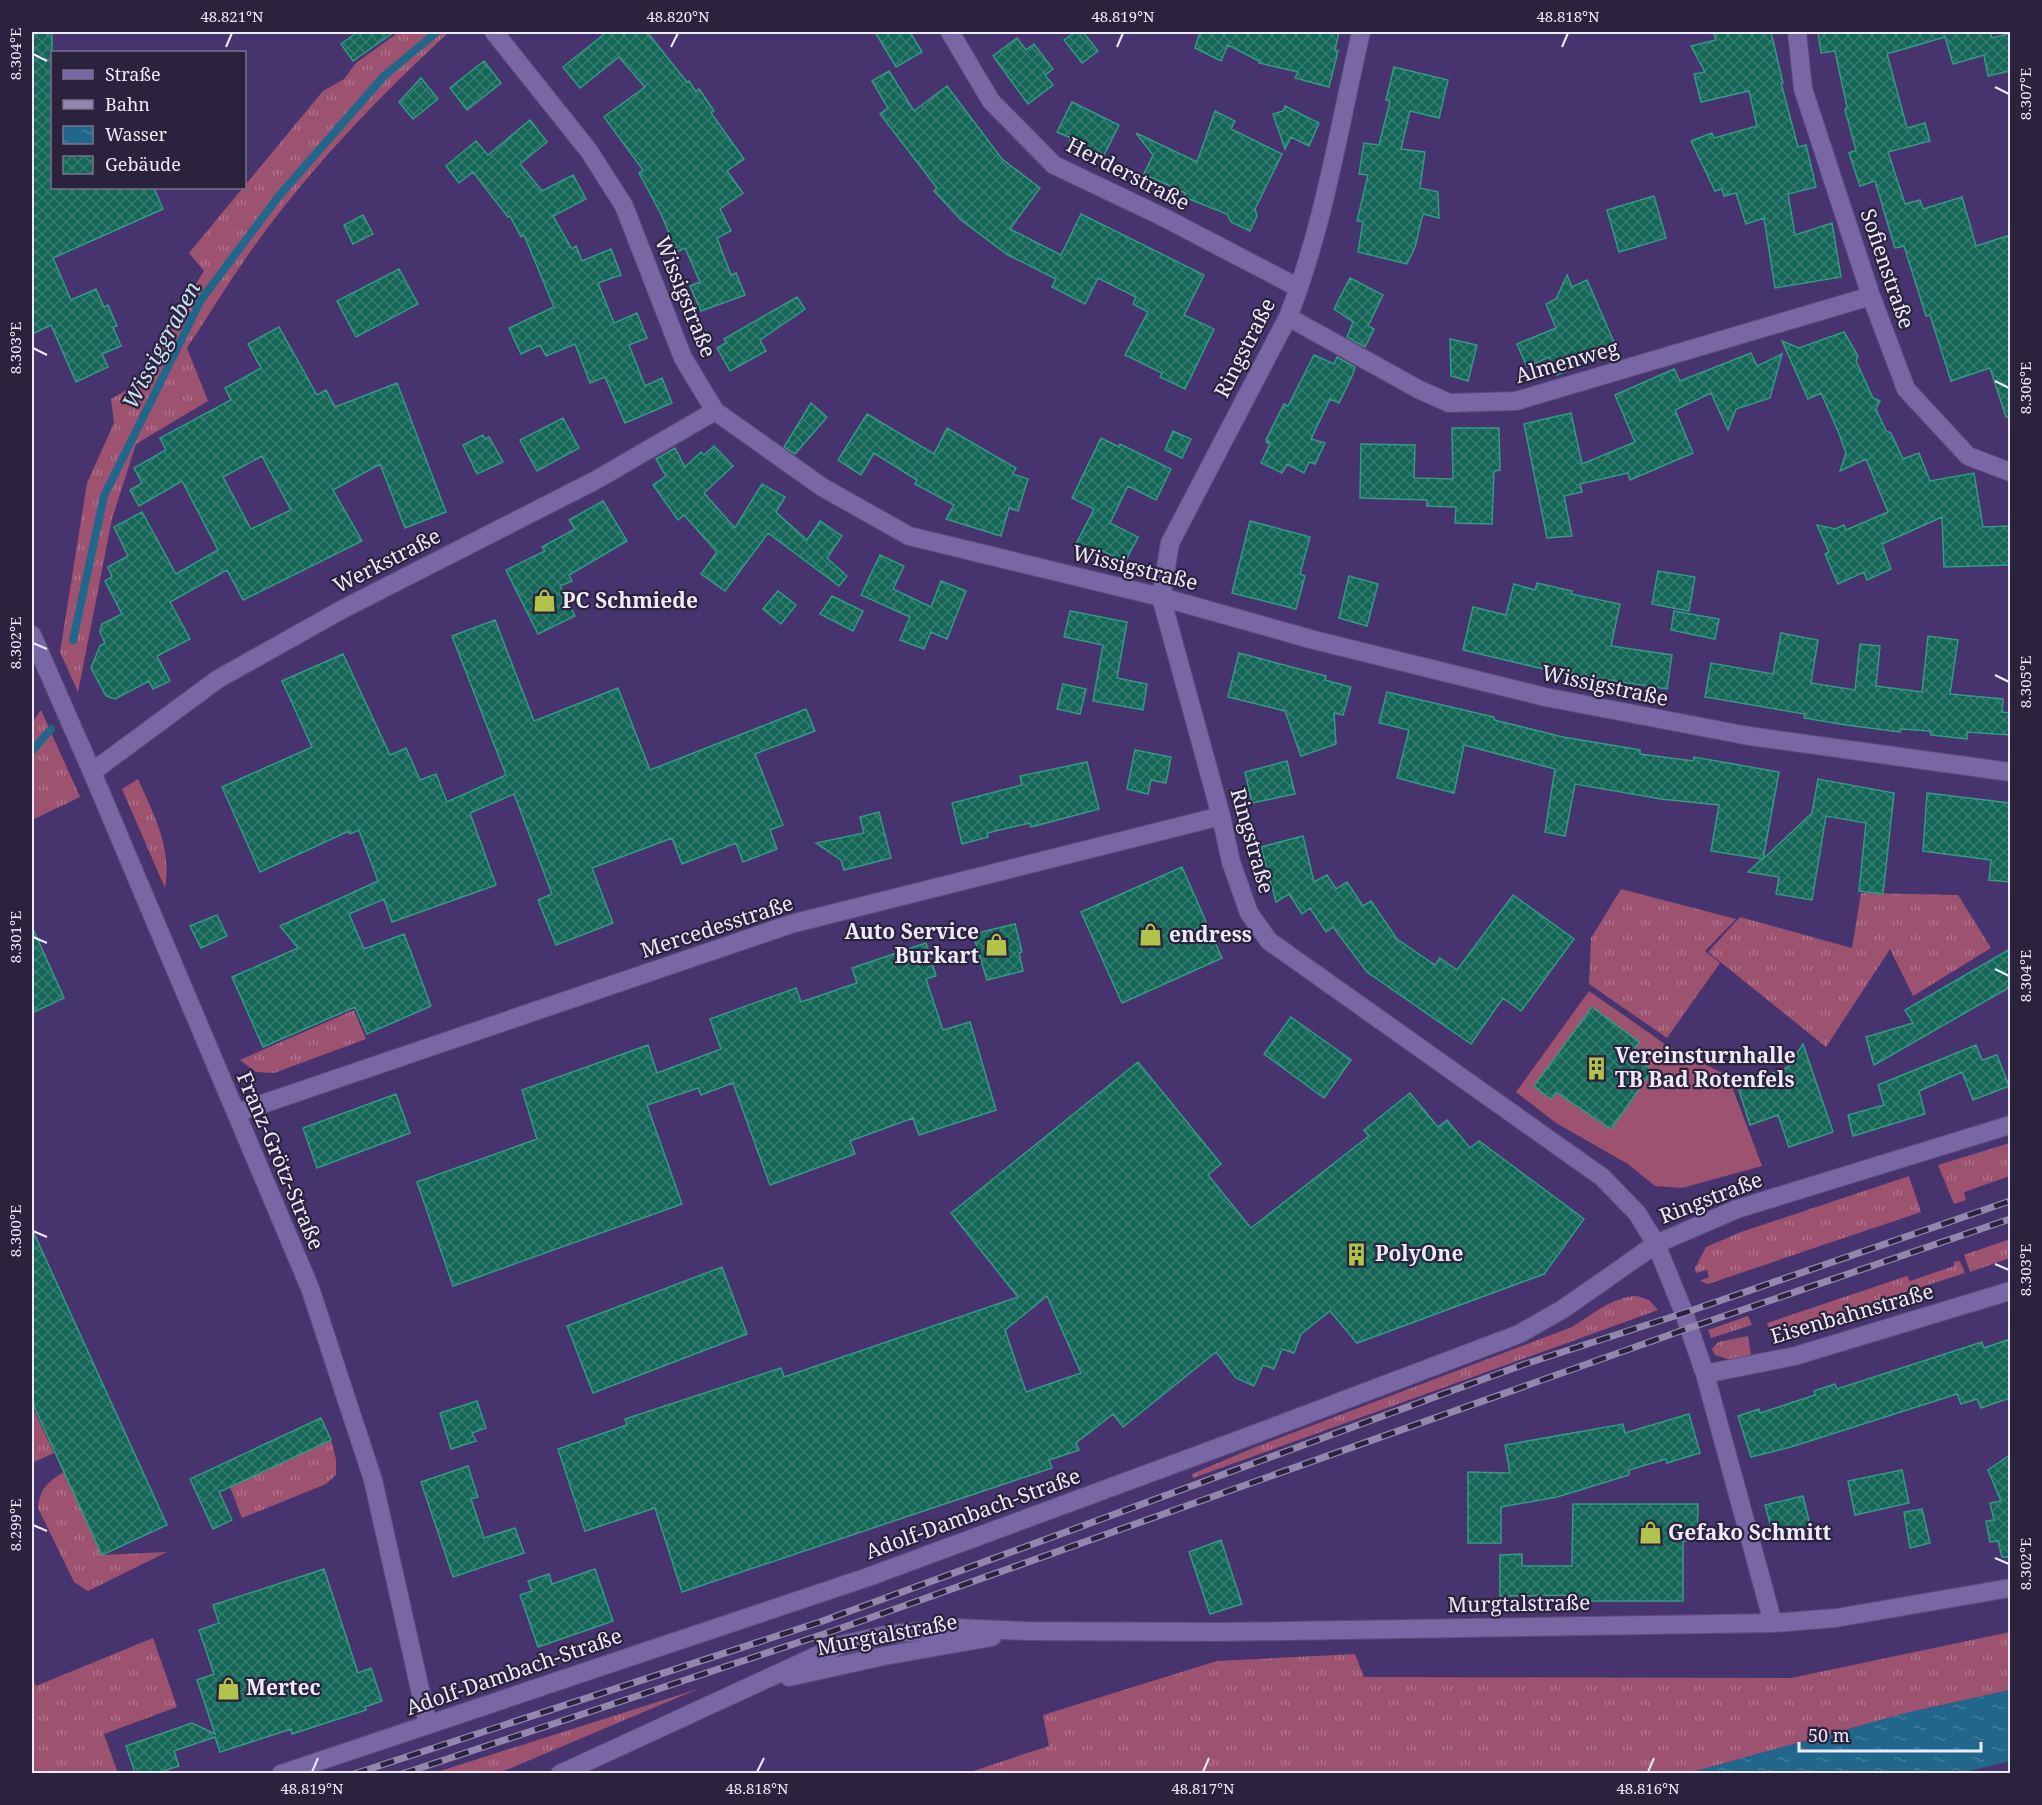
<svg xmlns="http://www.w3.org/2000/svg" width="2042" height="1805" font-family="'Noto Serif',serif">
<defs>
<pattern id="grass-tufts" width="24" height="20" patternUnits="userSpaceOnUse" patternTransform="scale(1.5)"><rect width="24" height="20" fill="#9d526f"/><path d="M3 7l-1-3M5 7V3M7 7l1-3M15 17l-1-3M17 17v-4M19 17l1-3" fill="none" stroke="#b0738b"/></pattern>
<pattern id="water-ripples" width="26" height="14" patternUnits="userSpaceOnUse" patternTransform="scale(1.5)"><rect width="26" height="14" fill="#21678c"/><path d="M2 4q2-2 4 0t4 0M15 11q2-2 4 0t4 0" fill="none" stroke="#427d9d"/></pattern>
<pattern id="building-cross-hatch" width="8" height="8" patternUnits="userSpaceOnUse" patternTransform="scale(1.5)"><rect width="8" height="8" fill="#146656"/><path d="M0 0l8 8M0 8l8-8" fill="none" stroke="#367c6f"/></pattern>
</defs>
<rect width="100%" height="100%" fill="#47346f"/>
<path fill="url(#grass-tufts)" d="M399 32H449C381 95 313 165 258 241 233 275 211 312 187 348L208 401 136 444 112 519 78 692 60 652 87 483 114 423 111 399 131 387 204 271 189 253 323 91 344 79 356 63Z
M41 710 80 797 32 820V723Z
M138 779C154 815 172 848 165 888L122 789Z
M1621 889 1736 919 1705 951 1720 963 1667 1038 1589 984 1591 938Z
M1861 893 1958 895 1991 948 1913 996 1890 949 1826 1047 1708 952 1740 917 1852 948Z
M354 1010 366 1039 274 1073 256 1072 240 1060Z
M2010 1143V1176L1964 1192 1966 1200 1954 1204 1938 1165Z
M1909 1176 1921 1212 1708 1284 1700 1281 1709 1277 1707 1270 1696 1273 1695 1268 1706 1247 1741 1232Z
M2010 1239V1258L1970 1272 1964 1255Z
M1960 1261 1965 1273 1788 1330 1770 1333 1767 1323 1907 1276 1910 1281 1954 1266V1262Z
M1637 1296 1649 1300 1658 1310 1193 1478 1192 1474 1253 1448 1572 1327C1593 1314 1612 1297 1637 1296Z
M1748 1316 1752 1325 1711 1338 1708 1330Z
M1748 1336 1751 1356 1731 1360 1715 1355 1712 1349 1718 1342Z
M32 1406 54 1453 32 1463Z
M331 1440 336 1459V1475L326 1484 242 1518 230 1487Z
M64 1472 102 1555 167 1552 88 1591 74 1582 38 1508C40 1488 48 1482 64 1472Z
M2010 1632V1690L1906 1713 1689 1773 964 1774 1049 1746 1043 1715 1217 1661 1355 1654 1364 1677 1791 1678Z
M153 1638 177 1707 104 1734 118 1773H32V1677L36 1686Z
M698 1689 499 1773H434Z"/>
<path fill="#9d526f" d="M1589 991 1665 1044 1728 1076 1762 1166 1682 1188 1655 1186 1628 1164 1556 1123 1516 1092Z"/>
<path fill="url(#water-ripples)" d="M2010 1690V1761L1956 1774 1689 1773 1906 1713Z"/>
<g fill="none" stroke-linecap="round" stroke-linejoin="round">
<path stroke="#21678c" stroke-width="8" d="M73 640 104 496 201 300 278 197 384 76 437 32
M32 751 51 729"/>
</g>
<path fill="url(#building-cross-hatch)" stroke="#349a85" stroke-width="1.5" fill-rule="evenodd" d="M32 32H52V188H154L163 209 53 258 71 300 96 289 104 307 108 305 117 326 113 327 121 346 102 354 108 367 76 382 51 325 32 334Z
M358 32H394L353 61 341 44Z
M607 32H647L687 82 689 81 696 92 699 89 714 111 711 113 744 159 727 171 743 193 720 209 731 231 717 238 731 275 736 273 745 295 701 311 690 286 700 282 685 248 677 252 661 214 639 173 643 170 604 117 645 87 619 57 580 88 563 67Z
M875 32H910L922 52 896 67Z
M1076 32H1083L1098 51 1082 63 1064 40Z
M1200 32H1339L1335 50 1338 51 1329 87 1295 78 1298 72 1259 63V61L1228 45 1221 61 1195 48Z
M1713 32H1771L1783 83H1781L1798 147 1806 145 1816 187 1788 194 1795 235 1832 223 1841 277 1775 288 1764 218 1746 224 1736 193 1724 196 1722 189 1715 191 1691 141 1712 133 1714 138 1757 126 1749 91 1701 102 1694 74 1705 72 1691 46 1716 40Z
M1818 32H1990L1992 38 2010 33V71L1988 76 1984 55 1953 64 1945 37 1887 54 1907 128 1925 123 1930 141 1888 152 1905 204 1920 200 1923 209 1962 197 1976 246 2010 235V417H2006L1990 368 1951 381 1930 315 1926 316 1904 246 1895 248 1875 181 1860 186 1849 153 1856 150 1845 110 1847 107 1835 51 1821 53Z
M1017 38 1026 50 1034 44 1053 69 1045 75 1053 85 1028 104 993 56Z
M484 61 501 83 467 110 450 88Z
M1394 67 1448 80 1439 118 1410 111 1401 149 1425 152 1420 188 1438 192 1439 218 1423 214 1415 247 1407 264 1358 252 1363 222 1357 221 1368 175 1359 174 1364 143 1379 145 1390 101 1386 100Z
M889 71 914 111 947 86 1002 159 1040 188 1010 229 1061 255 1081 214 1204 275 1184 315 1214 329 1185 389 1160 377 1162 373 1125 355 1148 312 1133 304 1136 297 1098 278 1085 304 1052 287 1056 279 1008 255 961 220 934 191 937 188 880 114 888 108 872 81Z
M421 78 438 99 413 119 399 102Z
M1072 102 1119 125 1102 159 1069 143 1071 138 1057 132Z
M1285 106 1319 123 1309 146 1291 137 1285 149 1273 114 1283 111Z
M1215 111 1235 121 1231 129 1282 154 1255 209 1257 216 1250 231 1231 222 1227 214 1184 197 1185 193 1144 174 1153 155 1136 133 1197 162Z
M530 120 547 142 520 164 542 191 573 175 586 199 553 216 572 249 576 246 582 261 611 249 621 275 598 283 614 323 637 313 647 338 629 345 645 386 662 378 672 403 625 423 605 377 590 383 575 344 546 356 540 345 521 354 509 328 554 307 524 235 521 237 510 216 508 217 473 172 459 183 446 166 476 141 488 155Z
M1654 196 1666 238 1619 252 1607 210Z
M363 215 373 234 353 244 344 225Z
M399 269 418 304 356 337 337 301Z
M1567 275 1572 287 1587 280 1617 349 1557 375 1549 357 1527 367 1517 344 1556 328 1546 304 1556 299Z
M1350 278 1383 295 1368 326 1374 329 1365 347 1347 337 1353 322 1334 309Z
M797 297 805 309 760 340 766 351 730 371 717 348 726 343 724 339Z
M279 327 317 395 326 390 335 407 397 383 446 512 405 528 380 464 333 490 362 541 243 600 227 570 170 602 190 639 157 656 170 681 153 689 149 681 115 699 106 696 91 668 100 646 105 643 100 632 102 624 122 614 105 581 112 577 108 567 128 556 114 527 142 512 176 574 218 550 182 481 139 506 130 490 142 483 134 468 166 450 160 438 231 400 225 388 261 368 248 344ZM262 456 291 510 251 529 223 477Z
M1844 332 1858 356 1856 361 1873 398 1880 401 1876 409 1886 431 1891 433 1903 459 1919 453 1930 481 1974 473 1983 527 2010 526V565L1944 567 1942 517 1882 544 1891 569 1867 580 1864 572 1838 584 1825 554 1829 552 1817 525 1835 529 1844 525 1846 530 1888 512 1866 459 1840 471 1846 453 1838 431 1821 393 1808 399 1782 341 1799 348Z
M1450 339 1477 345 1468 381 1451 376Z
M1751 353 1757 366 1782 354 1770 398 1736 409 1728 430 1711 393 1675 410 1693 453 1630 480 1628 473 1580 484 1582 492 1564 496 1572 536 1547 538 1524 424 1571 413 1582 464 1635 442 1615 395 1674 369 1680 381Z
M1314 355 1334 364 1337 357 1355 367 1353 374 1339 403 1330 399 1311 439 1325 443 1315 464 1309 462 1304 473 1287 464 1282 473 1261 463 1270 444 1266 442H1269L1266 440 1284 404 1288 406Z
M811 403 827 417 795 454 784 447Z
M867 414 934 454 947 428 1016 468 1013 474 1028 479 1018 511 1009 508 1001 536 946 519 954 505 915 484 917 480 874 453 861 475 838 460Z
M563 418 579 448 537 471 520 440Z
M1452 428H1499L1500 470 1494 471 1492 524 1455 523 1456 507 1427 506V500L1360 498 1361 444 1415 445 1414 478 1453 479Z
M1173 431 1191 439 1182 458 1165 450Z
M483 435 485 439 489 437 503 462 477 474 463 445Z
M1101 438 1119 447 1120 444 1171 469 1156 500 1128 486 1110 523 1138 537 1125 562 1099 549 1097 554 1076 544 1094 509 1072 498Z
M714 446 733 466 704 493 735 528 762 484 785 497 776 512 807 540 820 521 842 536 827 558 847 576 839 586 768 533 725 591 701 574 717 552 684 515 678 520 653 485 666 476 656 459 675 448 685 467 701 452 704 455Z
M603 501 627 541 569 575 572 581 560 586 575 616 538 634 506 570 545 551 542 547 575 529 569 520Z
M1250 521 1310 537 1300 574 1305 576 1296 609 1232 593Z
M880 555 904 566 893 589 931 607 941 581 966 591 947 639 931 632 924 649 900 640 910 617 861 595Z
M1658 571 1695 577 1689 611 1652 604Z
M1349 576 1378 584 1367 626 1339 618Z
M1537 583 1572 591 1571 594 1620 604 1611 646 1672 655 1667 689 1552 671 1463 650 1473 607 1506 615 1514 584 1535 590Z
M778 591 796 605 781 624 763 609Z
M832 596 863 611 853 631 820 614Z
M1070 611 1127 622 1117 678 1147 684 1143 710 1093 701 1103 645 1064 637Z
M1674 611 1719 619 1715 639 1671 630Z
M495 620 534 721 618 688 650 770 806 709 815 731 755 754 783 825 770 830 777 849 743 862 736 843 682 864 672 838 592 868 613 923 556 945 538 900 552 894 514 794 470 813 496 885 392 922 384 899 349 914 364 949 404 934 431 1006 367 1034 355 1007 263 1047 232 977 298 948 280 926 378 881 359 830 350 834 349 831 260 872 222 787 312 747 282 681 343 654 390 755 406 748 420 780 436 774 447 802 506 775 452 636Z
M1781 633 1818 640 1811 683 1855 690 1860 644 1880 646 1876 686 1922 692 1928 636 1958 640 1950 694 2003 699 2002 712 2010 713V735L1967 732V739L1931 735 1930 731 1901 729 1900 732 1846 725 1804 718 1805 714 1705 697 1711 663 1773 674Z
M1239 653 1326 676 1325 680 1351 687 1343 715 1334 713 1336 744 1301 756 1285 711 1228 697Z
M1063 684 1086 689 1080 714 1057 709Z
M1387 692 1494 717V720L1563 737 1640 750V754L1693 761 1694 757 1779 772 1763 859 1812 813 1818 779 1894 793 1883 894 1859 891 1866 823 1826 816 1812 900 1776 894 1779 877 1748 872 1762 859 1711 851 1719 805 1661 799 1575 784 1565 836 1545 832 1555 769 1464 745 1454 793 1397 778 1409 730 1379 723Z
M1135 750 1171 757 1166 783 1151 780 1148 794 1127 789Z
M1287 761 1295 794 1252 803 1245 772Z
M1087 762 1099 809 1031 827 1030 823 987 833 988 837 962 844 952 803 1022 785 1020 776Z
M1927 793 2010 803 2009 882 1989 880 1991 860 1923 851Z
M879 812 891 858 844 870 841 860 816 843 864 833 860 817Z
M1303 836 1314 882 1327 875 1336 889 1347 882 1363 906 1371 901 1397 939 1435 965 1440 958 1457 970 1513 895 1574 939 1521 1011 1503 998 1471 1044 1367 972 1333 927 1326 932 1310 908 1302 914 1289 894 1276 902 1261 847Z
M1182 867 1222 958 1122 1003 1081 912Z
M217 915 227 936 201 948 190 926Z
M1015 924 1022 952 1019 953 1023 971 987 980 973 934Z
M32 927 64 998 32 1013Z
M926 943 936 976 926 979 943 1030 970 1022 996 1110 919 1135 913 1118 850 1141 855 1154 770 1185 733 1083 701 1095 698 1088 647 1105 682 1204 453 1286 417 1182 537 1139 522 1090 648 1045 657 1073 721 1049 710 1019 796 988 801 1002 857 983 852 968Z
M2010 949V987L1874 1065 1866 1037 1913 1023 1905 1010Z
M1592 1007 1639 1042 1631 1054 1652 1071 1611 1129 1556 1092 1551 1099 1534 1086Z
M1291 1017 1351 1060 1324 1098 1264 1054Z
M1803 1044 1833 1132 1789 1147 1778 1115 1750 1125 1738 1087 1788 1067Z
M1976 1045 1982 1060 1997 1055 2009 1086 1973 1100 1962 1072 1919 1091 1925 1114 1853 1136 1848 1115 1884 1105 1878 1085Z
M1138 1062 1221 1164 1208 1175 1251 1228 1369 1136 1364 1130 1410 1093 1438 1127 1447 1120 1470 1148 1479 1141 1584 1219 1544 1274 1357 1343 1330 1311 1301 1334 1294 1353 1282 1349 1274 1369 1263 1365 1254 1386 1236 1378 1216 1352 1123 1427 1113 1414 1076 1443 1079 1450 1049 1460 1052 1468 682 1592 655 1508 585 1531 558 1449 627 1425 625 1419 781 1368 784 1377 1018 1297 951 1213ZM1047 1296 1081 1373 1026 1392 1005 1330Z
M396 1094 410 1133 317 1168 303 1128Z
M32 1229 167 1525 102 1555 32 1402Z
M722 1267 747 1334 593 1393 567 1326Z
M2010 1339V1398L1981 1408 1977 1399 1961 1404 1957 1394 1791 1447 1751 1457 1738 1416 1759 1409 1760 1413 1815 1395 1814 1391 1835 1384 1837 1389 1982 1342 1984 1348Z
M477 1401 486 1428 472 1433 476 1441 451 1449 440 1413Z
M1689 1414 1700 1453 1667 1463 1666 1459 1629 1470V1475L1557 1497 1501 1507V1543H1468V1472L1510 1473 1505 1445 1623 1424 1625 1433Z
M321 1418 331 1440 219 1492 232 1520 213 1529 190 1479Z
M2010 1455V1557H2002L1998 1541 1990 1542 1986 1521 1994 1520 1990 1503 2001 1501 1988 1470Z
M468 1466 478 1497 471 1499 484 1538 515 1528 524 1553 453 1577 421 1482Z
M1902 1470 1909 1503 1855 1515 1848 1481Z
M1803 1496 1811 1529 1774 1538 1765 1505Z
M1573 1504H1698L1697 1541H1683V1601H1572V1595L1500 1596V1555L1522 1554V1566H1572Z
M1922 1509 1930 1543 1910 1548 1904 1512Z
M1221 1540 1242 1604 1210 1614 1189 1552Z
M324 1569 358 1673 371 1668 382 1701 365 1707 366 1710 292 1734 291 1729 220 1752 215 1737 174 1751 179 1766 157 1773H135L126 1746 192 1723 215 1734 197 1680 214 1674 199 1630 219 1623 213 1605Z
M595 1569 613 1621 538 1647 520 1595 532 1591 528 1581 549 1574 552 1584Z"/>
<g fill="none" stroke-linecap="round" stroke-linejoin="round">
<defs>
<path id="minor" d="M494 32 589 151 624 206 683 358 715 411 822 487 909 536 1161 597 1314 640 1545 697 1749 736 2010 772
M950 32 991 101 1054 165 1163 217 1299 288
M1361 32C1339 127 1324 226 1288 317L1170 543 1161 597 1221 816 1231 862 1249 913 1269 941 1602 1177 1637 1213 1656 1244 1684 1313 1705 1374 1773 1623
M1797 32 1803 89 1871 296 1906 389 1968 456 2010 472
M1288 317 1418 389 1449 403 1516 401 1871 296
M32 635 92 772 310 1288 373 1480 428 1725
M92 772 218 679 343 609 596 480 715 411
M236 1113 791 924 1221 816
M1705 1374 1795 1356 2010 1291
M789 1677 884 1656 992 1637
M281 1774 868 1577 1239 1440 1519 1334 1563 1309 1656 1244 1737 1209 2010 1125
M560 1774 840 1645 890 1634 957 1628 1026 1631 1218 1632 1773 1623 1836 1618 2010 1588"/>
</defs>
<use href="#minor" stroke="#5c4b7a" stroke-width="20"/>
<use href="#minor" stroke="#7866a5" stroke-width="18"/>
<defs>
<path id="rail" d="M354 1774 820 1622 1525 1364 1684 1313 2010 1201
M402 1774 833 1631 1689 1328 2010 1219"/>
</defs>
<use href="#rail" stroke="#9387ad" stroke-width="7"/>
<use href="#rail" stroke="#2b233e" stroke-width="4.5" stroke-dasharray="14" stroke-linecap="butt"/>
</g>
<path fill="none" stroke="#eeebf9" stroke-width="2" d="M226 47 232 33M671 47 678 33M1117 47 1123 33M1562 47 1568 33M33 54 47 61M1995 87 2009 94M33 348 47 355M1995 381 2009 388M33 643 47 649M1995 675 2009 682M33 937 47 943M1995 969 2009 976M33 1231 47 1237M1995 1264 2009 1270M33 1525 47 1531M1995 1558 2009 1564M312 1772 318 1758M757 1772 764 1758M1203 1772 1209 1758M1648 1772 1654 1758"/>
<defs>
<symbol id="shop-bare" viewBox="-9 -9 18 18"><path d="M-5-2.5h2.3a2.7 3.5 0 0 1 5.4 0H5L5.5 6h-11ZM-1.5-2.5h3a1.5 2.3 0 0 0-3 0Z" fill="#b2c34c" stroke="#2b233e" stroke-width="2.5" paint-order="stroke"/></symbol>
<symbol id="building-bare" viewBox="-9 -9 18 18"><path d="M-4-6H4V6H1V3H-1V6H-4ZM-2.5-4.3h1.7v1.8h-1.7ZM.8-4.3h1.7v1.8H.8ZM-2.5-1h1.7V.8h-1.7ZM.8-1h1.7V.8H.8Z" fill="#b2c34c" stroke="#2b233e" stroke-width="2.5" paint-order="stroke"/></symbol>
</defs>
<g fill-rule="evenodd">
<use href="#shop-bare" x="528" y="584" width="33" height="33"/>
<use href="#shop-bare" x="1134" y="918" width="33" height="33"/>
<use href="#shop-bare" x="980" y="928" width="33" height="33"/>
<use href="#building-bare" x="1580" y="1052" width="33" height="33"/>
<use href="#building-bare" x="1340" y="1238" width="33" height="33"/>
<use href="#shop-bare" x="1634" y="1516" width="33" height="33"/>
<use href="#shop-bare" x="212" y="1672" width="33" height="33"/>
</g>
<g text-anchor="middle" stroke-width="4.5" stroke-linejoin="round" paint-order="stroke">
<g font-size="21" fill="#eeebf9" stroke="#2b233e">
<text transform="translate(1128 174) rotate(27)" y="7">Herderstraße</text>
<text transform="translate(1887 269) rotate(71)" y="7">Sofienstraße</text>
<text transform="translate(685 297) rotate(68)" y="7">Wissigstraße</text>
<text transform="translate(1245 348) rotate(-63)" y="7">Ringstraße</text>
<text transform="translate(1567 362) rotate(-16)" y="7">Almenweg</text>
<text transform="translate(387 561) rotate(-27)" y="7">Werkstraße</text>
<text transform="translate(1135 568) rotate(14)" y="7">Wissigstraße</text>
<text transform="translate(1605 686) rotate(12)" y="7">Wissigstraße</text>
<text transform="translate(1252 841) rotate(74)" y="7">Ringstraße</text>
<text transform="translate(717 927) rotate(-18)" y="7">Mercedesstraße</text>
<text transform="translate(280 1161) rotate(67)" y="7">Franz-Grötz-Straße</text>
<text transform="translate(1711 1198) rotate(-21)" y="7">Ringstraße</text>
<text transform="translate(1852 1314) rotate(-16)" y="7">Eisenbahnstraße</text>
<text transform="translate(973 1514) rotate(-20)" y="7">Adolf-Dambach-Straße</text>
<text transform="translate(1519 1604) rotate(-1)" y="7">Murgtalstraße</text>
<text transform="translate(887 1635) rotate(-11)" y="7">Murgtalstraße</text>
<text transform="translate(514 1672) rotate(-19)" y="7">Adolf-Dambach-Straße</text>
</g>
<g font-size="21" font-weight="bold" fill="#eeebf9" stroke="#2b233e" text-anchor="start">
<text x="562" y="608">PC Schmiede</text>
<text x="979" y="939" text-anchor="end">Auto Service<tspan x="979" dy="24">Burkart</tspan></text>
<text x="1169" y="942">endress</text>
<text x="1615" y="1063">Vereinsturnhalle<tspan x="1615" dy="24">TB Bad Rotenfels</tspan></text>
<text x="1375" y="1261">PolyOne</text>
<text x="1668" y="1540">Gefako Schmitt</text>
<text x="246" y="1695">Mertec</text>
</g>
<g font-size="22" font-style="italic" fill="#c8e2f3" stroke="#2b233e">
<text transform="translate(161 345) rotate(-62)" y="8">Wissiggraben</text>
</g>
</g>
<rect width="2042" height="1805" fill="none" stroke="#2b233e" stroke-width="66"/>
<rect x="51" y="51" width="195" height="138" fill="#2b233e" stroke="#797389" stroke-width="1.5"/>
<rect x="63" y="70" width="30" height="9" fill="#7866a5" stroke="#797389" stroke-width="1.5"/>
<text x="105" y="81" font-size="18" fill="#eeebf9">Straße</text>
<rect x="63" y="100" width="30" height="9" fill="#9387ad" stroke="#797389" stroke-width="1.5"/>
<text x="105" y="111" font-size="18" fill="#eeebf9">Bahn</text>
<rect x="63" y="126" width="30" height="18" fill="url(#water-ripples)" stroke="#797389" stroke-width="1.5"/>
<text x="105" y="141" font-size="18" fill="#eeebf9">Wasser</text>
<rect x="63" y="156" width="30" height="18" fill="url(#building-cross-hatch)" stroke="#797389" stroke-width="1.5"/>
<text x="105" y="171" font-size="18" fill="#eeebf9">Gebäude</text>
<path d="M1799 1742v9h182v-9" fill="none" stroke="#eeebf9" stroke-width="3"/>
<text x="1808" y="1742" font-size="18" fill="#eeebf9" stroke="#2b233e" stroke-width="4.5" paint-order="stroke">50 m</text>
<rect x="33" y="33" width="1976" height="1739" fill="none" stroke="#eeebf9" stroke-width="2"/>
<g font-size="15" text-anchor="middle" fill="#eeebf9">
<text x="232" y="22">48.821°N</text>
<text x="678" y="22">48.820°N</text>
<text x="1123" y="22">48.819°N</text>
<text x="1568" y="22">48.818°N</text>
<text transform="translate(16 54) rotate(-90)" y="5">8.304°E</text>
<text transform="translate(2026 94) rotate(-90)" y="5">8.307°E</text>
<text transform="translate(16 348) rotate(-90)" y="5">8.303°E</text>
<text transform="translate(2026 388) rotate(-90)" y="5">8.306°E</text>
<text transform="translate(16 643) rotate(-90)" y="5">8.302°E</text>
<text transform="translate(2026 682) rotate(-90)" y="5">8.305°E</text>
<text transform="translate(16 937) rotate(-90)" y="5">8.301°E</text>
<text transform="translate(2026 976) rotate(-90)" y="5">8.304°E</text>
<text transform="translate(16 1231) rotate(-90)" y="5">8.300°E</text>
<text transform="translate(2026 1270) rotate(-90)" y="5">8.303°E</text>
<text transform="translate(16 1525) rotate(-90)" y="5">8.299°E</text>
<text transform="translate(2026 1564) rotate(-90)" y="5">8.302°E</text>
<text x="312" y="1794">48.819°N</text>
<text x="757" y="1794">48.818°N</text>
<text x="1203" y="1794">48.817°N</text>
<text x="1648" y="1794">48.816°N</text>
</g>
</svg>
